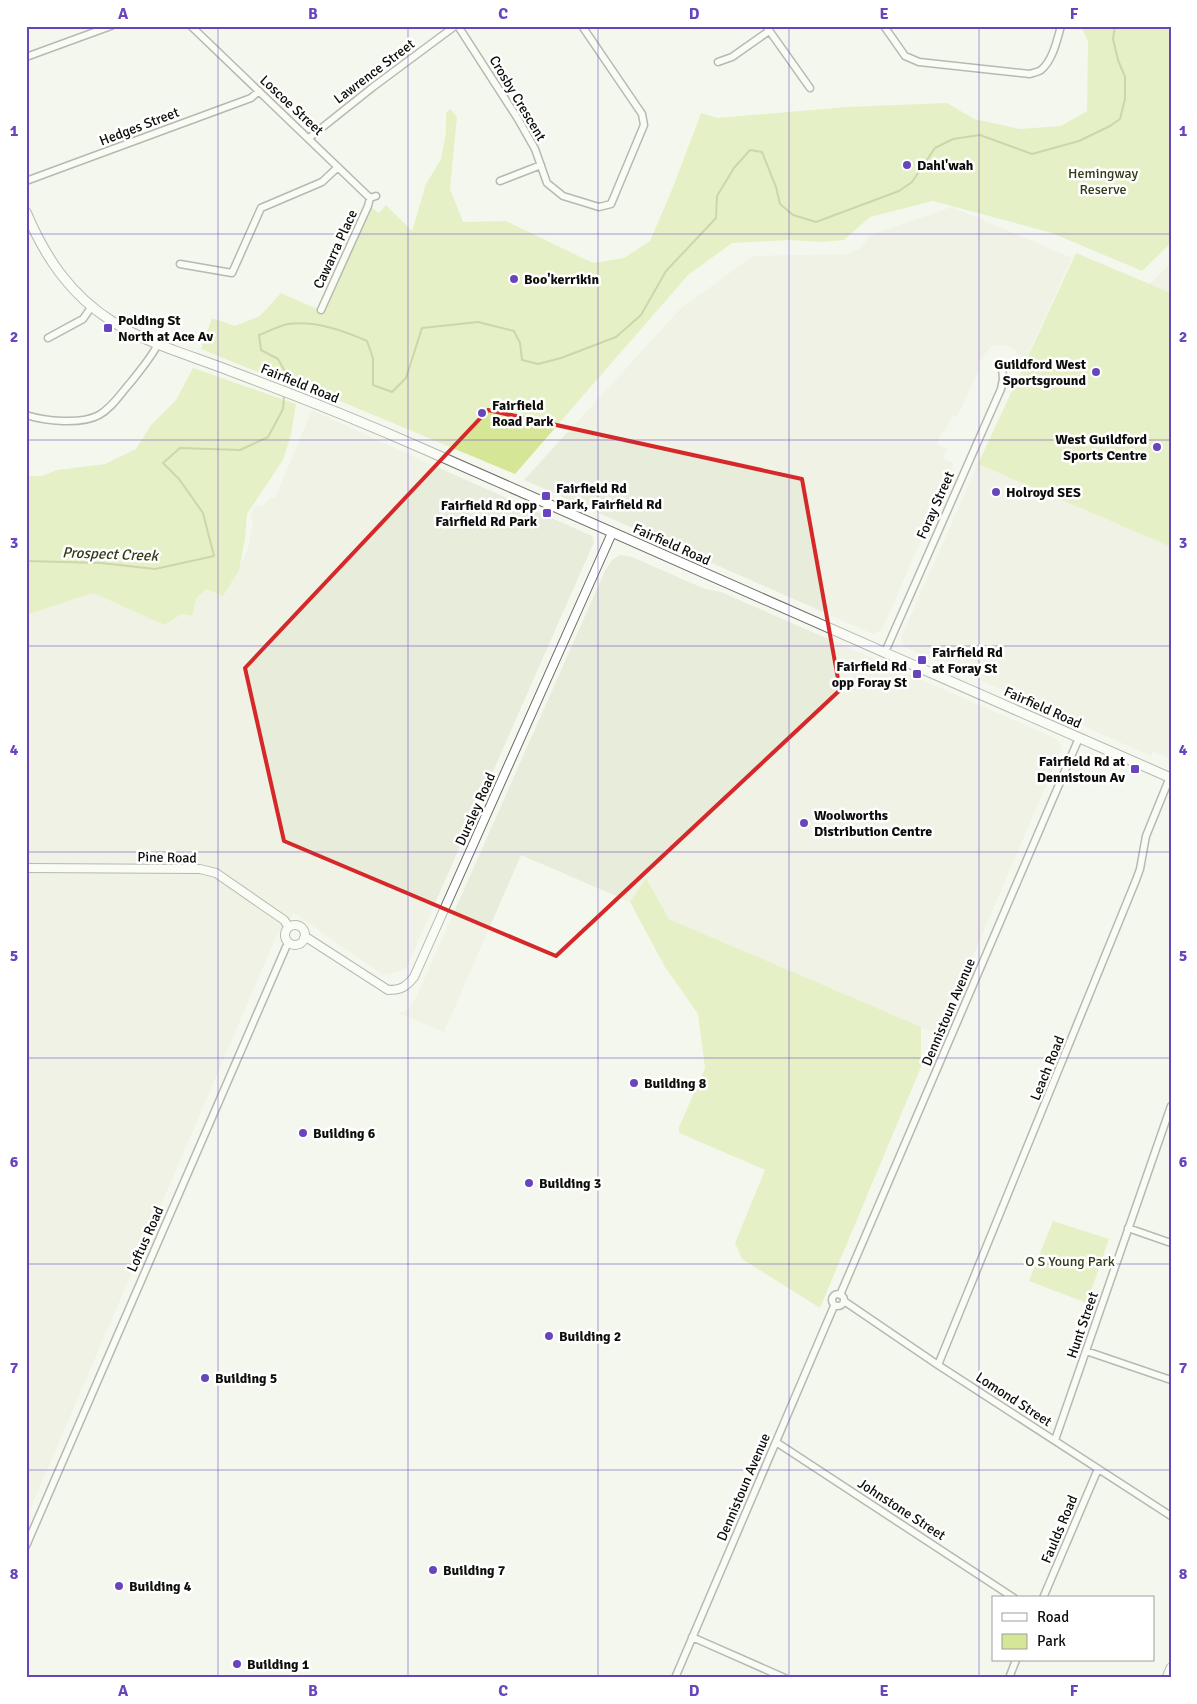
<svg xmlns="http://www.w3.org/2000/svg" width="1197" height="1704" font-family="Signika,sans-serif">
<rect width="100%" height="100%" fill="#f4f7ed"/>
<path fill="#e8ecdb" d="M952 207 1072 258 1026 359 1016 354V350L1007 346 997 345 992 346 984 355 978 364 979 370 957 417 952 415 945 432 942 431 937 444 947 449 943 459 954 463 882 630 873 634 524 480 681 308 753 256 846 254 861 248 870 235Z
M1171 263V300L1144 289Z
M312 410 401 451 592 536 594 542 406 969 383 975 294 913 276 937 26 1519V615L90 594H96L164 625 182 614 192 616 196 599 206 589 223 596 247 552 253 524 250 514 254 507 264 505 271 497 275 498Z
M978 464 1171 547V759L1153 751 1151 756 905 647 901 637Z
M620 555 632 557 705 589 721 592 1057 739 1062 748 939 1035 521 855 444 1032 398 1013 405 1012 416 998 605 571 612 560Z"/>
<path fill="#d5e797" d="M1081 26H1171V243L1142 271 1052 233 933 201 870 217 844 240 821 242 790 240 732 243 688 275 515 474 328 396 305 391 201 349 212 318 235 326 260 316 281 293 324 312 371 207 379 213 386 205 412 231 426 184 441 159 446 132V113L450 109 457 117 450 189 463 222 506 221 593 263 624 258 650 241 673 187 701 113 717 118 847 107 947 103 974 119 1020 129 1061 126 1087 111 1088 42Z
M1076 253 1171 293V547L978 464Z
M193 368 296 404 291 435 283 460 247 514 245 539 239 570 223 596 206 589 196 599 192 616 182 614 164 625 96 594H90L26 615V475L27 476H42L57 470 105 464 136 449 151 425 176 400Z
M646 878 669 919 921 1027V1067L820 1308 742 1259 735 1243 765 1170 679 1133V1127L705 1068 698 1014 665 967 630 902Z
M1053 1221 1109 1239 1087 1303 1029 1281Z"/>
<g fill="none" stroke-linecap="round" stroke-linejoin="round">
<path stroke="#9dae5b" stroke-width="2" d="M285 389 287 375 278 359 261 350 259 335C268 332 278 326 288 324 314 320 343 330 367 341L373 358V385L392 392 406 378 422 328 478 322 514 331 520 343 522 360 538 364 561 358 616 337 641 315 666 271 716 218 717 196 734 168 750 150 762 152 776 187 780 204 793 215 816 222 899 191 912 182 935 148 953 139 980 135 1032 154 1079 141 1110 126 1120 119 1125 99V77L1118 60 1113 39 1115 26
M26 561 101 563 155 569 214 556 203 513 179 479 163 463 180 448 240 450 268 437 283 409 284 396"/>
<defs>
<path id="minor" d="M191 26 370 198 376 196
M458 26 518 119 535 149 547 183 563 196 599 207 611 204 644 125 642 114 582 26
M766 26 810 88
M884 26 905 56 919 62 1030 74C1033 73 1038 72 1041 70 1053 60 1057 40 1061 26
M26 57 111 26
M718 62 732 57 769 31
M309 138 373 87 455 26
M26 181 251 98 259 91
M500 181 541 165
M180 264 232 273 261 208 322 182 338 167
M321 310 368 206 370 198
M48 338 83 319 92 306
M26 415C45 421 81 425 99 415 112 408 121 393 131 382 141 369 151 358 158 344
M885 652 1001 389 1003 379 1002 366
M1128 1228 1171 1243
M832 1300a6 6 0 1 1 12 0a6 6 0 1 1-12 0Z
M840 1295 1079 738
M844 1301 938 1365 1171 1516
M1086 1351 1171 1380
M938 1365 1136 880 1140 869 1146 836 1170 777
M1055 1440 1171 1106
M776 1442 1014 1598
M26 1546 286 947 289 943
M1043 1598 1098 1469
M692 1637 785 1678
M675 1678 834 1306
M1009 1678 1016 1660"/>
<path id="tertiary" d="M26 868 200 869 216 873 284 920 289 927
M285 935a10 10 0 1 1 20 0a10 10 0 1 1-20 0Z
M304 938 309 939 388 990C401 990 406 987 414 977L612 533"/>
<path id="secondary" d="M26 212C45 257 70 295 113 322 150 345 193 356 233 372 298 396 363 422 426 450 675 559 922 670 1171 778
M1167 1678 1171 1668"/>
</defs>
<use href="#minor" stroke="#6b6e65" stroke-width="9"/>
<use href="#tertiary" stroke="#6b6e65" stroke-width="10"/>
<use href="#secondary" stroke="#6b6e65" stroke-width="11"/>
<use href="#minor" stroke="#fff" stroke-width="6"/>
<use href="#tertiary" stroke="#fff" stroke-width="8"/>
<use href="#secondary" stroke="#fff" stroke-width="9"/>
</g>
<path d="M0 0H1197V1704H0ZM488 410 802 479 840 690 556 956 284 841 245 668Z" fill="#f4f7ed" fill-opacity=".55" fill-rule="evenodd"/>
<path fill="none" stroke="#d62828" stroke-width="4" stroke-linejoin="round" d="M488 410 802 479 840 690 556 956 284 841 245 668Z"/>
<path fill="none" stroke="#6945bd" stroke-width="1" stroke-opacity="0.55" d="M218 26V1678M408 26V1678M598 26V1678M789 26V1678M979 26V1678M26 234H1171M26 440H1171M26 646H1171M26 852H1171M26 1058H1171M26 1264H1171M26 1470H1171"/>
<g fill="#6945bd" stroke="#fff" stroke-width="2">
<circle cx="907" cy="165" r="5"/>
<circle cx="514" cy="279" r="5"/>
<rect x="103" y="323" width="10" height="10" rx="2.5"/>
<circle cx="1096" cy="372" r="5"/>
<circle cx="482" cy="413" r="5"/>
<circle cx="1157" cy="447" r="5"/>
<circle cx="996" cy="492" r="5"/>
<rect x="541" y="491" width="10" height="10" rx="2.5"/>
<rect x="542" y="508" width="10" height="10" rx="2.5"/>
<rect x="917" y="655" width="10" height="10" rx="2.5"/>
<rect x="912" y="669" width="10" height="10" rx="2.5"/>
<rect x="1130" y="764" width="10" height="10" rx="2.5"/>
<circle cx="804" cy="823" r="5"/>
<circle cx="634" cy="1083" r="5"/>
<circle cx="303" cy="1133" r="5"/>
<circle cx="529" cy="1183" r="5"/>
<circle cx="549" cy="1336" r="5"/>
<circle cx="205" cy="1378" r="5"/>
<circle cx="433" cy="1570" r="5"/>
<circle cx="119" cy="1586" r="5"/>
<circle cx="237" cy="1664" r="5"/>
</g>
<g text-anchor="middle" stroke-width="5" stroke-linejoin="round" paint-order="stroke">
<g font-size="14" fill="#0d0e0b" stroke="#fff">
<text transform="translate(374 71) rotate(-37)" y="5">Lawrence Street</text>
<text transform="translate(518 98) rotate(59)" y="5">Crosby Crescent</text>
<text transform="translate(292 105) rotate(43)" y="5">Loscoe Street</text>
<text transform="translate(139 126) rotate(-21)" y="5">Hedges Street</text>
<text transform="translate(335 249) rotate(-65)" y="5">Cawarra Place</text>
<text transform="translate(300 383) rotate(22)" y="5">Fairfield Road</text>
<text transform="translate(935 505) rotate(-66)" y="5">Foray Street</text>
<text transform="translate(672 544) rotate(24)" y="5">Fairfield Road</text>
<text transform="translate(1043 707) rotate(24)" y="5">Fairfield Road</text>
<text transform="translate(475 809) rotate(-66)" y="5">Dursley Road</text>
<text transform="translate(167 857) rotate(1)" y="5">Pine Road</text>
<text transform="translate(948 1012) rotate(-67)" y="5">Dennistoun Avenue</text>
<text transform="translate(1047 1068) rotate(-68)" y="5">Leach Road</text>
<text transform="translate(145 1239) rotate(-66)" y="5">Loftus Road</text>
<text transform="translate(1082 1325) rotate(-71)" y="5">Hunt Street</text>
<text transform="translate(1014 1399) rotate(33)" y="5">Lomond Street</text>
<text transform="translate(743 1487) rotate(-67)" y="5">Dennistoun Avenue</text>
<text transform="translate(902 1509) rotate(33)" y="5">Johnstone Street</text>
<text transform="translate(1059 1529) rotate(-67)" y="5">Faulds Road</text>
</g>
<g font-size="14" font-weight="bold" fill="#0d0e0b" stroke="#fff" text-anchor="start">
<text x="917" y="170">Dahl'wah</text>
<text x="524" y="284">Boo'kerrikin</text>
<text x="118" y="325">Polding St<tspan x="118" dy="16">North at Ace Av</tspan></text>
<text x="1086" y="369" text-anchor="end">Guildford West<tspan x="1086" dy="16">Sportsground</tspan></text>
<text x="492" y="410">Fairfield<tspan x="492" dy="16">Road Park</tspan></text>
<text x="1147" y="444" text-anchor="end">West Guildford<tspan x="1147" dy="16">Sports Centre</tspan></text>
<text x="556" y="493">Fairfield Rd<tspan x="556" dy="16">Park, Fairfield Rd</tspan></text>
<text x="1006" y="497">Holroyd SES</text>
<text x="537" y="510" text-anchor="end">Fairfield Rd opp<tspan x="537" dy="16">Fairfield Rd Park</tspan></text>
<text x="932" y="657">Fairfield Rd<tspan x="932" dy="16">at Foray St</tspan></text>
<text x="907" y="671" text-anchor="end">Fairfield Rd<tspan x="907" dy="16">opp Foray St</tspan></text>
<text x="1125" y="766" text-anchor="end">Fairfield Rd at<tspan x="1125" dy="16">Dennistoun Av</tspan></text>
<text x="814" y="820">Woolworths<tspan x="814" dy="16">Distribution Centre</tspan></text>
<text x="644" y="1088">Building 8</text>
<text x="313" y="1138">Building 6</text>
<text x="539" y="1188">Building 3</text>
<text x="559" y="1341">Building 2</text>
<text x="215" y="1383">Building 5</text>
<text x="443" y="1575">Building 7</text>
<text x="129" y="1591">Building 4</text>
<text x="247" y="1669">Building 1</text>
</g>
<g font-size="14" fill="#333a17" stroke="#fff">
<text x="1103" y="178">Hemingway<tspan x="1103" dy="16">Reserve</tspan></text>
<text x="1070" y="1266">O S Young Park</text>
</g>
<g font-size="15" font-style="italic" fill="#333a16" stroke="#fff">
<text transform="translate(110 554) rotate(2)" y="5">Prospect Creek</text>
</g>
</g>
<rect width="1197" height="1704" fill="none" stroke="#ffffff" stroke-width="55"/>
<rect x="992" y="1596" width="162" height="65" fill="#ffffff" stroke="#9e9f9d"/>
<rect x="1002" y="1613" width="25" height="8" fill="#ffffff" stroke="#9e9f9d"/>
<text x="1037" y="1622" font-size="15" fill="#0d0e0b">Road</text>
<rect x="1002" y="1634" width="25" height="15" fill="#d5e797" stroke="#9e9f9d"/>
<text x="1037" y="1646" font-size="15" fill="#0d0e0b">Park</text>
<rect x="28" y="28" width="1142" height="1648" fill="none" stroke="#6945bd" stroke-width="2"/>
<g font-size="16" text-anchor="middle" font-weight="bold" fill="#6945bd">
<text x="123" y="19">A</text>
<text x="313" y="19">B</text>
<text x="503" y="19">C</text>
<text x="694" y="19">D</text>
<text x="884" y="19">E</text>
<text x="1074" y="19">F</text>
<text x="14" y="136">1</text>
<text x="1183" y="136">1</text>
<text x="14" y="342">2</text>
<text x="1183" y="342">2</text>
<text x="14" y="548">3</text>
<text x="1183" y="548">3</text>
<text x="14" y="755">4</text>
<text x="1183" y="755">4</text>
<text x="14" y="961">5</text>
<text x="1183" y="961">5</text>
<text x="14" y="1167">6</text>
<text x="1183" y="1167">6</text>
<text x="14" y="1373">7</text>
<text x="1183" y="1373">7</text>
<text x="14" y="1579">8</text>
<text x="1183" y="1579">8</text>
<text x="123" y="1696">A</text>
<text x="313" y="1696">B</text>
<text x="503" y="1696">C</text>
<text x="694" y="1696">D</text>
<text x="884" y="1696">E</text>
<text x="1074" y="1696">F</text>
</g>
</svg>
